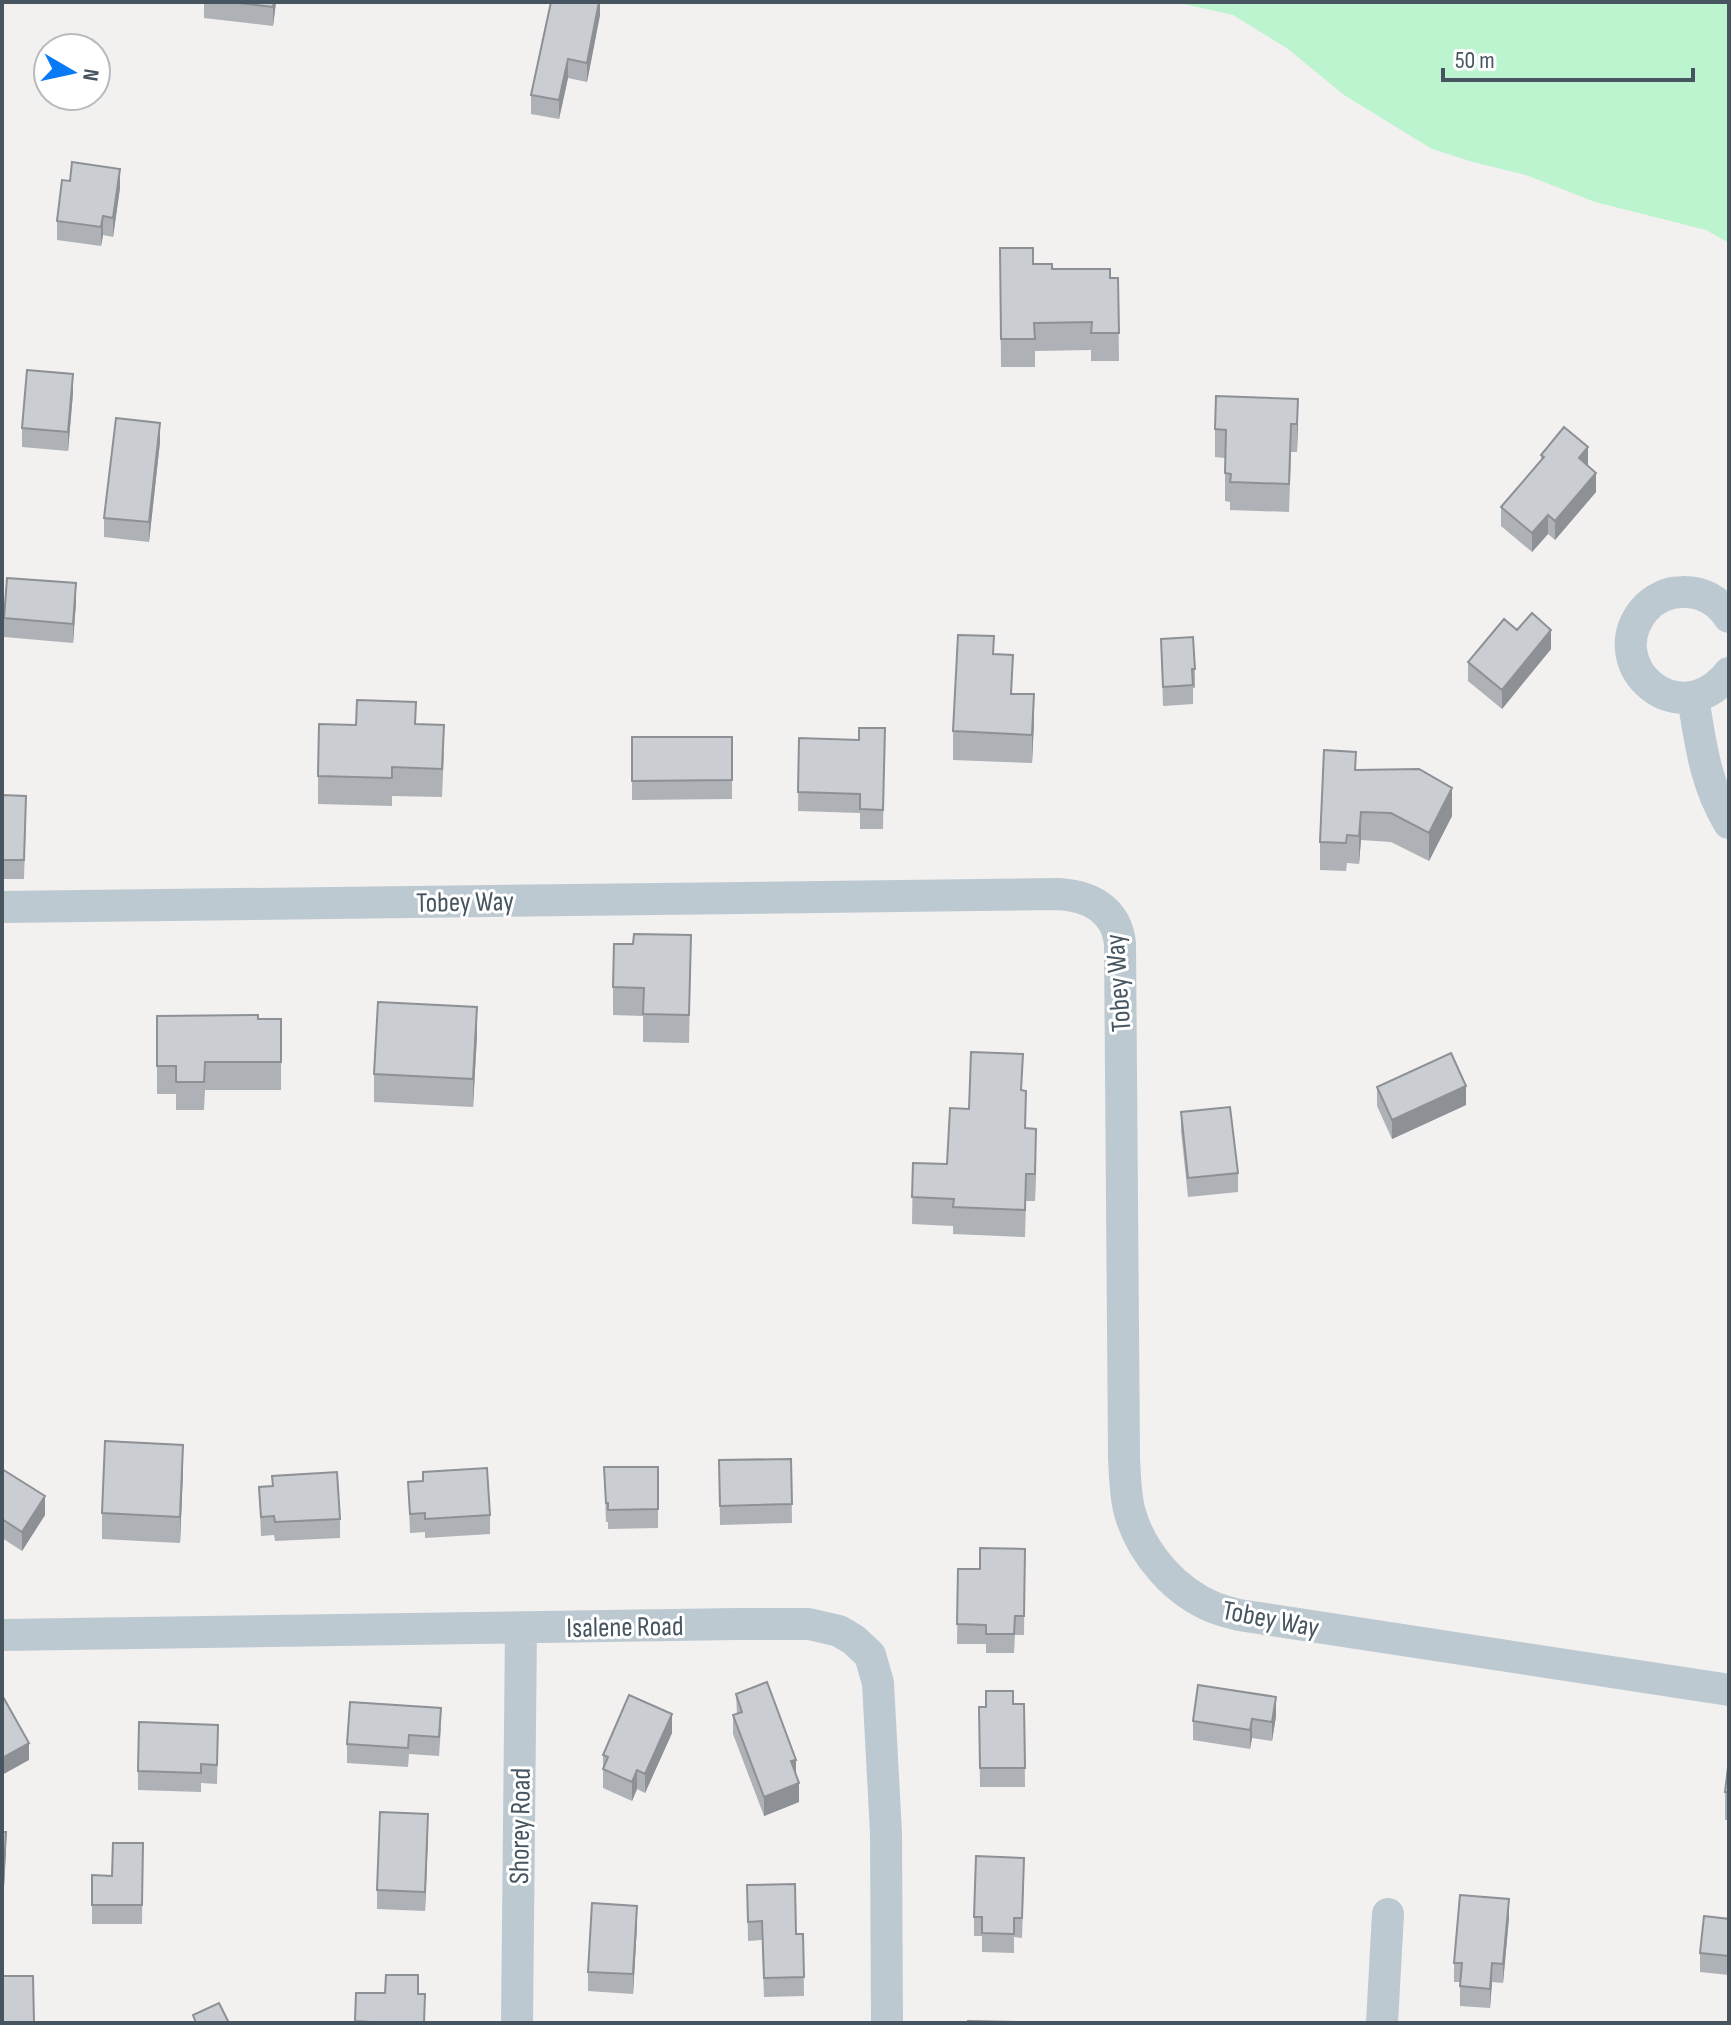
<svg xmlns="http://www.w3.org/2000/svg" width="1731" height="2025" font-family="'Sofia Sans Condensed',sans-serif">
<rect width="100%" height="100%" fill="#f3f0f0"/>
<path fill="#bcf4cf" d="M1175 2H1729V243L1706 230 1595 202 1526 175 1473 162 1432 149 1344 95 1288 49 1233 15Z"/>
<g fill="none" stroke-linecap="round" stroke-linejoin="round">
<path stroke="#bdc9d1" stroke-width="32" d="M1729 617C1719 601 1702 591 1682 592 1668 592 1653 599 1644 610 1599 665 1679 736 1729 673
M1693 697C1700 741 1705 784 1729 823
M2 907 1059 894C1090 896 1116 909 1120 943L1124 1457C1125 1476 1125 1496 1130 1513 1142 1554 1175 1592 1215 1608 1223 1611 1231 1613 1239 1615L1729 1690
M2 1635 737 1624H809L839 1631 854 1640 870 1655 878 1683 886 1833 887 2023
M517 2023 521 1628
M1382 2023 1388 1914"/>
</g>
<path fill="#aeb1b5" d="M204 2H276L273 26 204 18Z
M600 2V15L587 82 568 78 559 119 531 114V95Z
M120 188 113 237 103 235 101 246 57 240V221Z
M1000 248 1033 264 1052 269 1110 278H1118L1119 361H1091V350L1035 351V367H1001Z
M73 393 68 451 22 447V428Z
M1298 399 1297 452H1291L1289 512 1230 510V502L1225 501V458L1215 457V429Z
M160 442 149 542 104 537V518Z
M1541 455 1588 466 1596 492 1555 540 1548 534 1532 552 1501 526V507L1541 461Z
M76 602 73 643 4 637V618Z
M1517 630 1551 649 1502 709 1468 681V662Z
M1161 639 1195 669V688H1193V704L1163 706Z
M994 654 1012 694 1034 722 1032 763 953 760V731Z
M416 724 444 753 442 797 392 796V806L318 804V776L356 725Z
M885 728 883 829H860V813L798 811 799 738 859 740Z
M632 737H732V799L632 800Z
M1356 770 1452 816 1429 861 1391 842 1361 840 1359 864 1347 863 1346 871 1320 870V842Z
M2 795 26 815 24 879H2Z
M691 935 689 1043 643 1042V1016L613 1015V987L633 944Z
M157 1016 281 1019V1090H205L204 1110H176V1094H157Z
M477 1035 473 1107 374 1102V1074Z
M1377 1087 1466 1105 1392 1139 1377 1106Z
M1022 1090 1026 1128 1036 1155 1035 1201H1026L1025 1237 953 1234V1226L912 1224 913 1163 947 1164 969 1109Z
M1181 1112 1238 1173V1192L1188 1197 1181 1131Z
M791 1459 792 1523 720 1525 719 1460Z
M604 1467H658V1528L608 1529V1522H606Z
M2 1469 45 1515 22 1551 2 1538Z
M183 1471 180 1543 102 1539V1513Z
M423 1472 490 1515V1534L425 1538V1532L410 1533 408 1482 423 1481Z
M259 1487 340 1519V1538L275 1541 274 1535 261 1536Z
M1025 1549 1024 1635H1015L1014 1653H986V1644H957L958 1569H980Z
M736 1694 796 1775 799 1802 764 1816 733 1734V1715L737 1714Z
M1013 1704H1024L1025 1787H980L979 1707Z
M1276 1716 1272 1741 1252 1738 1250 1749 1193 1740V1721Z
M441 1727 439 1756 409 1754 408 1767 347 1763V1744Z
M672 1733 645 1793 637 1789 632 1801 603 1788V1755Z
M218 1744 217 1784 201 1783V1792L138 1790V1771Z
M1729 1759V1820H1725V1792Z
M428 1833 425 1911 377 1909V1890Z
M143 1843 142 1924H92V1875L112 1876Z
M1024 1877 1022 1938 1014 1937V1953L982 1952V1936H974V1917Z
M747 1885 796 1934H803L804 1996 764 1997 762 1940 748 1941Z
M1509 1918 1503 1983 1492 1982 1490 2008 1460 2006V1982H1454V1963Z
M1729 1919V1975L1700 1972V1953Z
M637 1925 633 1994 588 1991V1972Z"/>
<path fill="#8d9094" d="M274 2H276L273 26V7Z
M599 2H600V15L587 82V63Z
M568 59V78L559 119V100Z
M120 169V188L113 237V218Z
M103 216V235L101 246V227Z
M73 374V393L68 451V432Z
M1298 399V427L1297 452V424Z
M160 423V442L149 542V522Z
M1588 447V466L1579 458Z
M1596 473V492L1555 540V521Z
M1548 515V534L1532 552V533Z
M76 583V602L73 643V624Z
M1551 630V649L1502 709V690Z
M1034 694V722L1032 763V735Z
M1452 788V816L1429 861V833Z
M1361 812V840L1359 864V836Z
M477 1007V1035L473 1107V1079Z
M1466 1086V1105L1392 1139V1120Z
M1036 1129V1155L1035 1201V1174Z
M183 1445V1471L180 1543V1517Z
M45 1496V1515L22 1551V1532Z
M1276 1697V1716L1272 1741V1722Z
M672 1714V1733L645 1793V1774Z
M1252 1719V1738L1250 1749V1730Z
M29 1743V1760L2 1775V1758Z
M796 1760V1779L791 1761Z
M637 1770V1789L632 1801V1782Z
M799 1783V1802L764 1816V1797Z
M428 1814V1833L425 1911V1892Z
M6 1832V1851L2 1924V1904Z
M1509 1899V1918L1503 1983V1964Z
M637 1906V1925L633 1994V1974Z
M1492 1963V1982L1490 2008V1989Z"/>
<path fill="#caced3" stroke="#8d9094" stroke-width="2" d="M232 2H274L273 7Z
M551 2H599L587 63 568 59 559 100 531 95Z
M72 162 120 169 113 218 103 216 101 227 57 221 62 180 70 181Z
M1000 248H1033V264H1052V269H1110V278H1118L1119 333H1091L1092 322 1034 323 1035 339H1001Z
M27 370 73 374 68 432 22 428Z
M1216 396 1298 399 1297 424H1291L1289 484 1230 482 1231 474 1225 473 1226 430 1215 429Z
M116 418 160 423 149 522 104 518Z
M1564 427 1588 447 1579 458 1596 473 1555 521 1548 515 1532 533 1501 507 1544 457 1541 455Z
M7 578 76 583 73 624 4 618Z
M1532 613 1551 630 1502 690 1468 662 1504 619 1517 630Z
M958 635 994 636 993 654 1013 655 1011 694H1034L1032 735 953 731Z
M1193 637 1195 669H1192L1193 685 1163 687 1161 639Z
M357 700 416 702 415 724 444 725 442 769 392 767V778L318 776 319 724 356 725Z
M859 728H885L883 810 860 809V794L798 792 799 738 859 740Z
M632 737H732V780L632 781Z
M1324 750 1356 752 1355 770 1419 769 1452 788 1429 833 1391 813 1361 812 1359 836 1347 835 1346 843 1320 842Z
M2 795 26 796 24 860H2Z
M634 934 691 935 689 1015 643 1014 644 988 613 987 614 944H633Z
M378 1002 477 1007 473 1079 374 1074Z
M258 1015V1019H281V1062H205L204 1082H176V1066H157V1016Z
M971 1052 1023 1054 1021 1090 1026 1091 1025 1128 1036 1129 1035 1174H1026L1025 1210 953 1207 954 1199 912 1197 913 1163 947 1164 950 1108 969 1109Z
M1451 1053 1466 1086 1392 1120 1377 1087Z
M1230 1107 1238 1173 1188 1178 1181 1112Z
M105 1441 183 1445 180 1517 102 1513Z
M791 1459 792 1504 720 1506 719 1460Z
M604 1467H658V1509L608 1510V1503H606Z
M487 1468 490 1515 425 1519V1513L410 1514 408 1482 423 1481V1472Z
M2 1469 45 1496 22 1532 2 1519Z
M337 1472 340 1519 275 1522 274 1516 261 1517 259 1487 273 1486 272 1476Z
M980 1548 1025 1549 1024 1616H1015L1014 1634H986V1625L957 1624 958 1569H980Z
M767 1682 796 1760 791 1761 799 1783 764 1797 733 1715 742 1712 736 1694Z
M1198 1685 1276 1697 1272 1722 1252 1719 1250 1730 1193 1721Z
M986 1691H1013V1704H1024L1025 1768H980L979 1707H986Z
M2 1695 29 1743 2 1758Z
M629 1695 672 1714 645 1774 637 1770 632 1782 603 1769 608 1757 603 1755Z
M350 1702 441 1708 439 1737 409 1735 408 1748 347 1744Z
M139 1722 218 1725 217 1765 201 1764V1773L138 1771Z
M1729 1759V1792H1725Z
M380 1812 428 1814 425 1892 377 1890Z
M2 1832H6L2 1904Z
M113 1843H143L142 1905H92V1875L112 1876Z
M976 1856 1024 1858 1022 1918H1014V1934L982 1933V1917H974Z
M795 1884 796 1934H803L804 1977 764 1978 762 1921 748 1922 747 1885Z
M1460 1895 1509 1899 1503 1964 1492 1963 1490 1989 1460 1986 1462 1963H1454Z
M592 1903 637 1906 633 1974 588 1972Z
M1704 1916 1729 1919V1956L1700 1953Z
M386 1975H418V1994H425L424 2023H369V2022L355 2021 356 1993H385Z
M2 1976H33L34 2023H2Z
M219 2003 229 2023H196L193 2015Z
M968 2021 1018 2022 968 2023Z"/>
<g text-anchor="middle" stroke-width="6" stroke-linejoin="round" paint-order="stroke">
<g font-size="28" fill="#465560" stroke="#fff">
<text transform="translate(465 901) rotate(-1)" y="10">Tobey Way</text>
<text transform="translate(1117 983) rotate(-94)" y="10">Tobey Way</text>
<text transform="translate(1271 1618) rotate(11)" y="10">Tobey Way</text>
<text transform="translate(625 1626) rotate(-1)" y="10">Isalene Road</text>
<text transform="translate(519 1826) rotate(-89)" y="10">Shorey Road</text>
</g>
</g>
<rect width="1731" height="2025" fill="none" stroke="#465560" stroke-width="8"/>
<g transform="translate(72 72) rotate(99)"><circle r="38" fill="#ffffff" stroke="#b5bbbf" stroke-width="2"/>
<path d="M0-6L14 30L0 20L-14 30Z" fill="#097af5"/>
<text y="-12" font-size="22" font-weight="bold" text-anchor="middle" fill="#465560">N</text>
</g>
<path d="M1443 68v12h250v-12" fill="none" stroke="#465560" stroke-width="4"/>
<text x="1455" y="68" font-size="24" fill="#465560" stroke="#ffffff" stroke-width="6" paint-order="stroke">50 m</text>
</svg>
